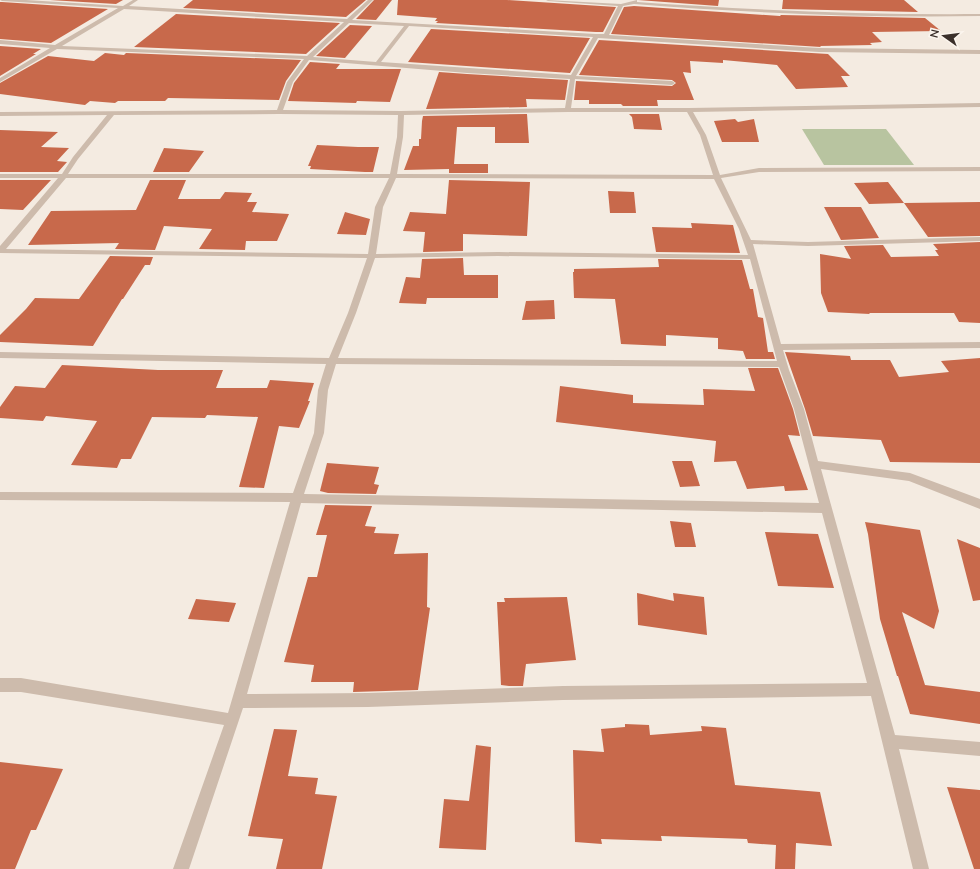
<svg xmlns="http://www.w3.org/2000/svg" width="980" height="869" font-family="Mulish,sans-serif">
<rect width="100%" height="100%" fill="#f4ebe1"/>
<path fill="#b8c4a0" d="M802 129H886L914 165H824Z"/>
<path fill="#c8694b" d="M50 0H123L116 4Z
M193 0H366L346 17 183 8Z
M374 0H392L376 20 356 19Z
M398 0H507L616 7 603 32H596L436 23 438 21H435L437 18 397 15Z
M638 0H719L718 6Z
M783 0H904L918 12 782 9Z
M0 2H2L108 9 51 43 0 39Z
M634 6 780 16 781 15 925 18 941 31 872 32 882 42 870 43 872 45 820 46 821 47 611 34 624 7Z
M176 14 340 23 306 54 134 47Z
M350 25 372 26 345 58 316 56Z
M431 29 590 38 570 73 408 62Z
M599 40 828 54 850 76H841L848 87 796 89 777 65 723 60V63L690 61 691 73 683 72 694 100H657L658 106H623L621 104H589V100H574L576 81 672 86 676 83 672 80 579 75Z
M0 46 41 49 33 54H36L0 76Z
M105 53 124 55 126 53 301 60 286 81 279 100 168 98 165 101H118L115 103 90 101 85 105 0 94V83L48 56 94 61Z
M310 62 340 64 336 69H401L390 102 357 101 356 103 288 101 294 83Z
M439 72 467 74 568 80 565 100 526 99 527 107 426 109Z
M527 114 529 143H495V127H457L454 164H488V173H449V169L404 170 413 146H419V139H421L422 121 423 116Z
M629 114H659L662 130 634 129 632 117Z
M735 119 738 122 754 119 759 142H722L714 121Z
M0 130 58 132 41 147 69 148 57 161 67 162 58 172H0Z
M317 145 358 147H379L373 172H365L310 169 311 166H308Z
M164 148 204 151 189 172H153Z
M0 180H51L23 210 0 209Z
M150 180H186L178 199H220L225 192 252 193 247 202H257L252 212 289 214 277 241H246L245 250 199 249 212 229 164 226 155 250 115 249 119 243 28 245 51 211 136 210Z
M449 180 530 182 527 236 463 234V251L423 252 425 232 403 231 410 212 446 214Z
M888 182 904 203 980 202V236L928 237 904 203 869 204 854 183Z
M608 191 634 192 636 213H610Z
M824 207H861L879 238 841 240Z
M345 212 370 219 366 235 337 234Z
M691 223 733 225 740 253 656 252 652 227 692 228Z
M980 242V323L959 322 954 313H869L870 314 828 312 821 293 820 254 851 259 844 246 883 245 891 257 939 256 935 250H938L933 244Z
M110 256 153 257 150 265H145L123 299H122L93 346 0 342V335L26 309 35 298 79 299Z
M463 258 464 275H498V298H427L426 304 399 303 406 277 420 278 422 259Z
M658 259 742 260 750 289H753L758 317 763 318 768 352H773L775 359H746L743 351 718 349V338L666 335V346L621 344 615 299 574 298 573 272H574V269L659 267Z
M554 300 555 319 522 320 526 301Z
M785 352 850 356 851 360H890L899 377 949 372 941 361 980 358V463L890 462 881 440 813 436 805 409Z
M62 365 158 370H223L216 388H267L270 380 314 383 308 401H310L299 428 279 426 264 488 239 487 258 417 207 415 205 418 152 417 131 459H121L117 468 71 465 97 421 46 416 43 421 0 418V407L15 386 45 388Z
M748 368H778L793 409 800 436 788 435 808 490 785 491 784 486 747 489 736 461 714 462 716 441 556 422 560 386 633 395V403L704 405 703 389 755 391Z
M672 461H692L700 486 680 487Z
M327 463 379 467 374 484 379 485 376 494 328 493 320 491Z
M325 505 372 506 365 526 376 527 374 533 399 534 394 554 428 553 427 607 430 608 418 690 353 692 354 682H311L314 665 284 662 308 577H317L327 535H316Z
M670 521 691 523 696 547H675Z
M865 522 920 530 939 611 934 629 902 612 925 685 980 692V724L910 714 898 676H897L880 619 868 534Z
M765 532 818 534 834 588 778 586Z
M957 539 980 548V600L973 601Z
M637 593 674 601 673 593 704 597 707 635 638 625Z
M567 597 576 660 526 664 523 686H509L501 685 497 602H505L504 598Z
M196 599 236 603 229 622 188 619Z
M625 724 649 725 650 735 702 731 701 726 726 728 735 785 820 792 832 846 796 843 795 869H775L776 845 748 843 747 839 661 836 662 841 601 839 602 844 575 842 573 750 604 752 601 729 625 727Z
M274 729 297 730 288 776 318 778 315 794 337 796 322 869H276L283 839 248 836Z
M476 745 491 747 486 850 439 848 444 799 469 801Z
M0 762 63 769 36 830H31L15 869H0Z
M947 787 980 790V869H974Z"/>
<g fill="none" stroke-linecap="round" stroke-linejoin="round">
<path fill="#cdbbac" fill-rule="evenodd" d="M0 0H26L123 6 133 0H138L129 6 347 19 368 0H373L352 20 596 34H604L618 6 548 1 546 0 621 4 637 0V2C751 10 865 15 980 14V16C864 18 749 13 634 4L623 6 609 35 819 48 980 50V54L819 52 598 38 576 76 672 81 675 83 672 85 575 79 571 108H689L980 103V107L693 112 706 135 720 175 759 168 980 167V171L759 172 721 178 751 240 808 242 980 237V241L808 246 753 244 781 344 980 342V348L783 350 789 370 804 409 818 461 910 473 980 499V509L909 481 821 469 895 735 980 742V756L899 749 929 869H913L871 696 563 700 368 707 243 708 189 869H173L224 725 21 692H0V678H21L228 713 290 502 0 500V492L293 493 314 433 318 390 326 364 0 358V352L329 358 348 313 367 258 0 253V246L58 178H0V174H62L73 157 107 115 0 116V112L277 110 287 82 304 59 57 49 0 82V78L50 48 0 44V40L55 45 118 8 2 1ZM124 9 344 22 307 56 62 46ZM349 23 404 26 376 62 313 57ZM409 26 593 37 571 75 381 62ZM309 60 467 73 570 79 565 108 401 111 283 110 293 82ZM568 112H687L700 135 713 175 397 174 403 137 404 115ZM279 114 398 115 397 137 390 174H68L78 159 114 115ZM66 178H389L375 207 368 254 6 249ZM396 178 714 179 739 229 748 255 498 252 376 254 383 207ZM498 256 750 259 777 361 338 358 356 313 375 258ZM336 364 779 367 794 409 819 503 304 494 324 433 328 390ZM301 503 822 513 867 683 563 686 368 693 247 694Z"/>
</g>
<g transform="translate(944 36) rotate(284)" stroke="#fbf5ee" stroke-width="3" paint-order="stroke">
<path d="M0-3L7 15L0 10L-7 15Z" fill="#3b302b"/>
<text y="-6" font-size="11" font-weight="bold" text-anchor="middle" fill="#3b302b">N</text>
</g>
</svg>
